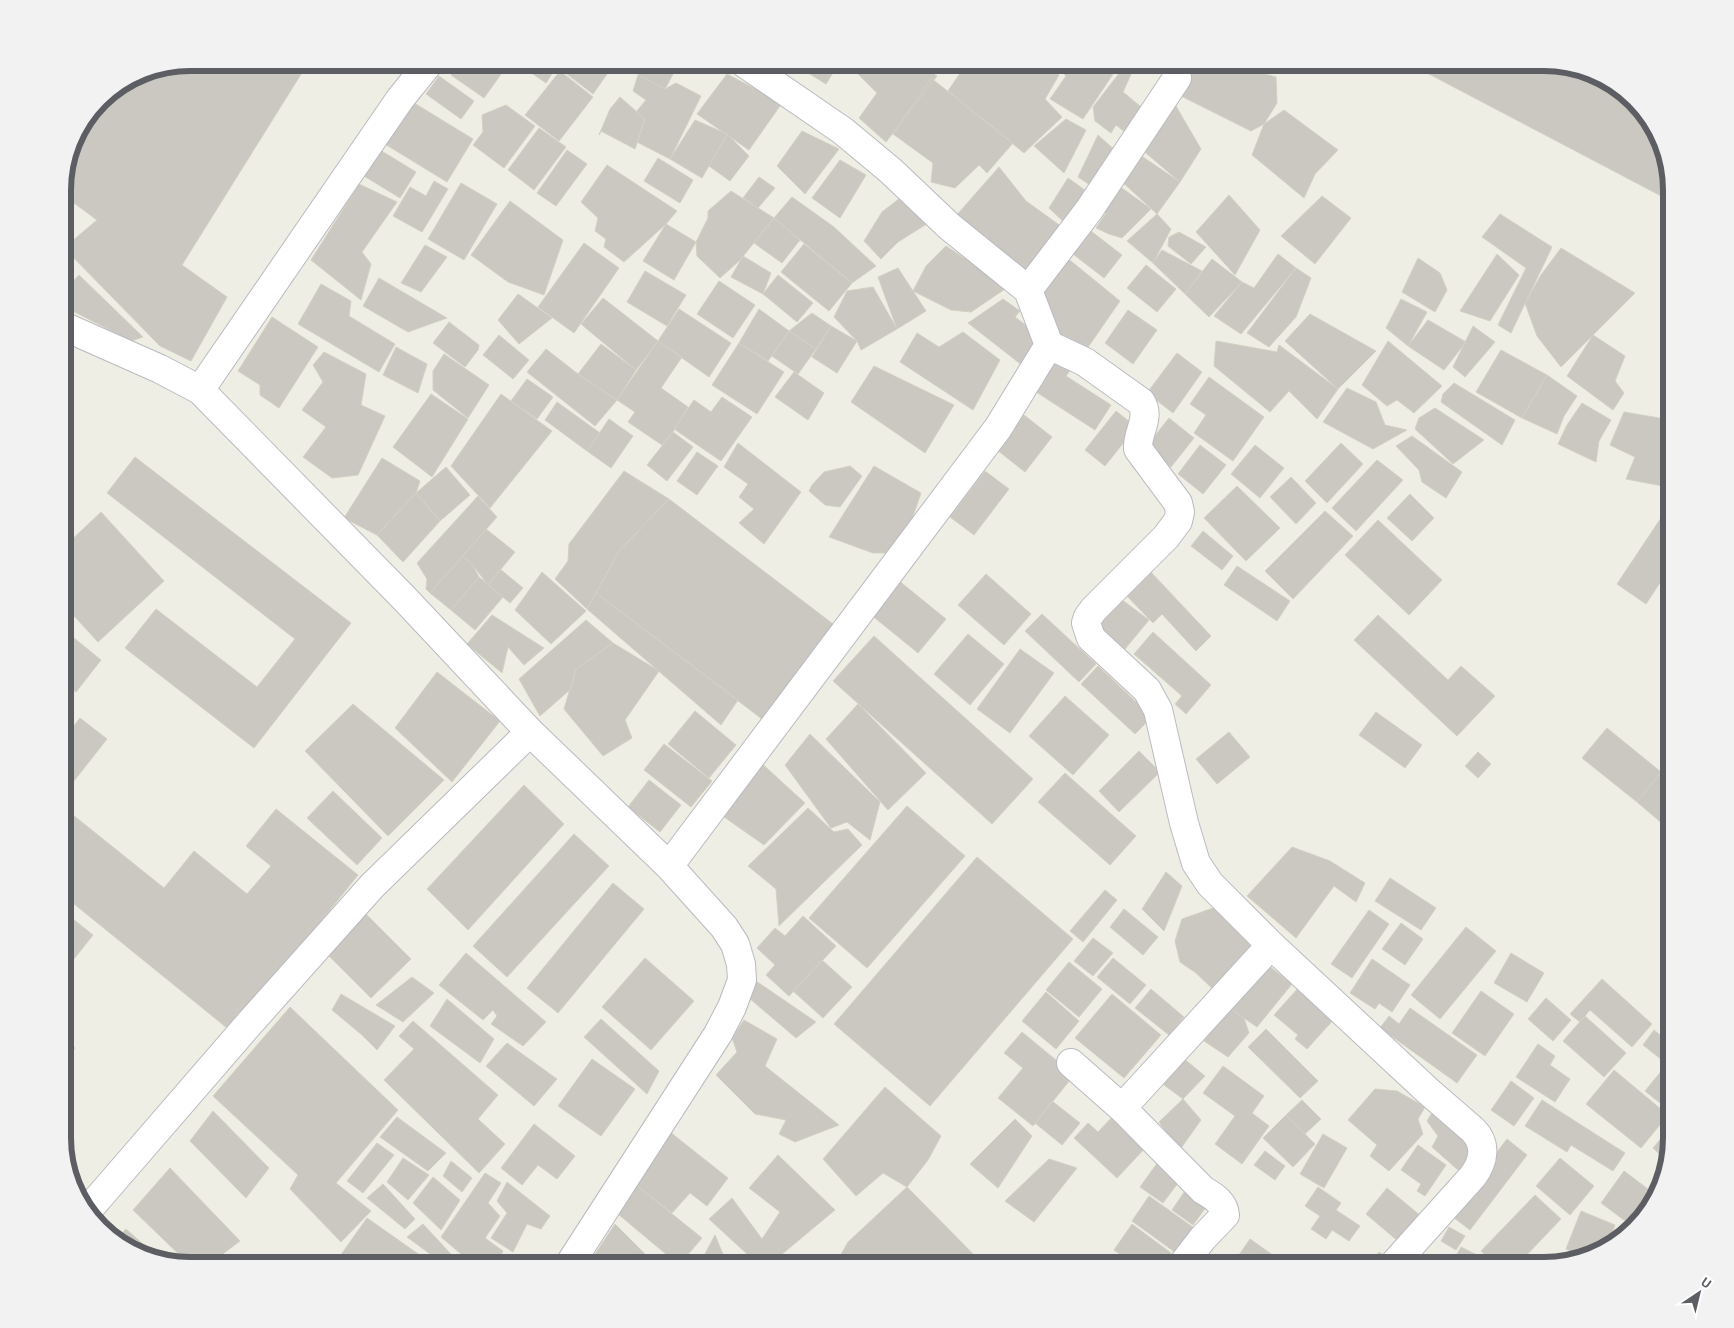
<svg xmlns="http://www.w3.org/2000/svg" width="1734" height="1328" font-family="'Alegreya Sans',sans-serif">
<rect width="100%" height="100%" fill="#eeeee4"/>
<path fill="#cac8c1" stroke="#d3d1c3" d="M190 63H308L182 265 227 297 191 361 160 346 64 248 97 220 63 195V181L76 134 106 94 141 72Z
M460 63H509L484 98 451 75Z
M517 63H552L557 66 546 83Z
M569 63H607L612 67 593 94 563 71Z
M603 63H622L615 71Z
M645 63H679L665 89 638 75Z
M792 63H839L826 84Z
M855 63H915L937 76 886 142 859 118 877 93 851 67Z
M967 63H996L1003 67 1006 63H1044L1059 75 1045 99 1062 117 1024 153 948 91Z
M1059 63H1109L1117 68 1083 119 1050 99 1066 76 1056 66Z
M1189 63H1225L1276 77 1277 103 1264 124 1251 131 1175 93Z
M1408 63H1544L1585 69 1622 89 1658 134 1671 187 1665 198Z
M1124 67 1132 72 1123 92 1146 111 1126 133 1116 125 1111 133 1095 121 1093 107Z
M560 71 593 97 559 141 525 115Z
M727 74 782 103 749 150 697 114Z
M638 75 665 89 676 83 701 96 670 159 637 142 645 119 636 112 646 100 633 91Z
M439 76 474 101 461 119 426 94Z
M931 78 1013 143 987 173 979 165 955 188 931 182 933 163 893 134Z
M620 97 645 119 635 149 601 131 599 135 610 109Z
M406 98 473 139 447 182 380 141Z
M1173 101 1201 149 1180 182 1140 148Z
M506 105 535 126 504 168 473 145 483 132 482 115Z
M1284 110 1338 150 1315 174 1304 198 1252 155 1264 124Z
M1066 119 1086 130 1064 173 1034 146Z
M695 120 727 134 702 178 670 159Z
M539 128 566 147 534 190 508 170Z
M802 131 839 149 805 194 777 166Z
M727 134 749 156 730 181 709 166Z
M1098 135 1118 153 1099 191 1078 177Z
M380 150 416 172 400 198 364 176Z
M567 150 587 164 556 206 537 193Z
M1137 153 1180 182 1157 214 1119 179Z
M658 158 693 180 680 203 644 181Z
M840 160 866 175 840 218 812 198Z
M607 165 677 211 666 224 624 262 604 247 606 239 595 231 598 218 581 202Z
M999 167 1026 201 1062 227 1023 279 955 217Z
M759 177 775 188 758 208 743 198Z
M1068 178 1089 193 1068 226 1049 208Z
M434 181 448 189 422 232 393 216 410 187 426 196Z
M461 183 497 204 464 260 428 239Z
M1115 183 1151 209 1122 238 1109 234 1096 228 1106 213 1099 207Z
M359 184 397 202 362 252 371 264 361 300 311 260Z
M731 191 774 218 740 260 720 278 697 256 696 242 708 218V211Z
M1229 195 1260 230 1235 275 1196 232Z
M1322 196 1351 218 1315 264 1281 236Z
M792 197 834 227 876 266 852 283 774 218Z
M900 198 930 222 898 242 881 259 864 241 882 212Z
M63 201 68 205 63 214Z
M510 201 563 240 544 295 508 282 471 255Z
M1157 214 1171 229 1153 263 1127 241Z
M1500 214 1552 247 1511 333 1498 325 1526 268 1482 237Z
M774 218 800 240 782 263 754 243Z
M666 224 696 242 674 280 643 261Z
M1087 228 1122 255 1104 278 1069 251Z
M1179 232 1206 247 1191 264 1168 246 1169 237Z
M584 243 619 268 574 333 538 307Z
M804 244 852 283 829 311 781 272Z
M425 245 447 257 421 292 401 283Z
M946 246 1008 287 971 312 951 310 913 291 926 266Z
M1561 248 1635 293 1561 367 1537 336 1525 303 1541 275Z
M1162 250 1202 271 1185 294 1153 263Z
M1278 254 1296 268 1241 334 1214 316 1242 282 1254 288Z
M1497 254 1519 275 1490 321 1460 311Z
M743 256 771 273 763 294 731 277Z
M1066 257 1120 301 1084 353 1058 337 1036 291Z
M1418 258 1440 273 1447 290 1435 312 1402 292Z
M1212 259 1242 282 1209 317 1185 294Z
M63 265 69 270 63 276Z
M1146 265 1176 289 1157 312 1127 288Z
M898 268 926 311 897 329 878 277Z
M1296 268 1311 278 1296 317 1269 347 1247 333Z
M645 271 686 295 667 326 627 302Z
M79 275 143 337 131 341 63 306V292Z
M778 275 813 303 797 322 763 294Z
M379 278 447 318 408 332 363 306Z
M719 281 755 305 733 338 697 314Z
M321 284 351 301 349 316 395 344 379 372 298 324Z
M873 287 897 329 861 350 857 341 834 317 847 291Z
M518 294 552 318 519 344 498 320Z
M603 298 658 341 636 370 581 324Z
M1003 299 1020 311 1015 317 1044 339 1023 366 968 323Z
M1401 299 1427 312 1408 346 1386 328Z
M679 309 731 343 709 377 658 341Z
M759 309 789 331 768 361 739 343Z
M1128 310 1157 330 1133 364 1105 343Z
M812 313 831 326 816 349 789 331Z
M1310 314 1376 351 1338 389 1285 341Z
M272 317 318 347 279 408 260 395V385L238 371Z
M1428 320 1466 342 1444 370 1408 346Z
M449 322 479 345 478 350 465 367 433 343Z
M831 326 857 341 837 373 812 357Z
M1473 326 1495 342 1465 377 1453 367Z
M789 331 816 349 798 374 772 356Z
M963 332 1000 360 973 410 900 362 917 333 939 347Z
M499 335 529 360 513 379 483 355Z
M1593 335 1625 356 1615 381 1624 393 1613 410 1567 376Z
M658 341 682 357 661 388 688 407 673 432 662 445 628 422 635 412 617 400Z
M1216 341 1277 352 1279 345 1338 389 1317 419 1289 391 1270 412 1214 366Z
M1388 341 1442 386 1414 413 1397 400 1387 406 1362 385Z
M739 343 784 372 757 414 712 385Z
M601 344 636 370 617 400 578 374Z
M396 347 427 364 418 393 383 375Z
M546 349 578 374 617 400 595 426 527 372Z
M1501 350 1547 375 1522 418 1476 392Z
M324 352 366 374 361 405 385 416 358 475 332 478 303 457 326 427 302 410 323 382 313 365Z
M1177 353 1202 372 1173 413 1147 393Z
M444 354 489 385 468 418 433 390V371Z
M1051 357 1071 369 1066 376 1111 405 1095 430 1030 388Z
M874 366 954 405 925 453 851 402Z
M794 372 824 393 808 420 775 397Z
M1547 375 1577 396 1564 416 1557 434 1522 418Z
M1209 377 1264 417 1233 461 1194 433 1206 415 1190 404Z
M527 379 553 397 537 419 511 401Z
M1454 383 1515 420 1502 445 1441 402 1443 394Z
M1347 388 1376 402 1385 425 1407 430 1373 449 1323 422Z
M431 394 468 419 432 477 393 447Z
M501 394 552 431 490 508 451 466Z
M722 397 752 417 721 461 674 429 694 400 711 412Z
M557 402 600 433 587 451 545 420Z
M1582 403 1611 420 1599 441 1596 462 1558 444 1567 425Z
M1435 408 1484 440 1453 464 1415 429 1419 418Z
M1116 411 1136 427 1105 466 1085 450Z
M1624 412 1671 420V471L1668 487 1626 479 1635 457 1610 445Z
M1024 415 1052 437 1025 472 997 450Z
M1169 418 1194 438 1171 467 1146 447Z
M609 419 633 436 611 468 587 451Z
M673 432 693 447 667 481 647 465Z
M1412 436 1462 472 1446 498 1422 482 1419 470 1396 446Z
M738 443 801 492 764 544 739 523 754 509 739 497 748 484 724 467Z
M1341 443 1363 464 1327 503 1305 481Z
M1200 445 1226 465 1203 494 1178 474Z
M1255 445 1284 468 1260 498 1231 474Z
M697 452 718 466 697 495 677 481Z
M135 457 351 623 254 748 125 648 156 609 257 687 295 639 107 493Z
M382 458 420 481 416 493 377 535 344 518Z
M1377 460 1403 480 1356 531 1332 508Z
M850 466 862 476 840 507 825 505 809 491 812 485 824 472Z
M874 466 921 493 910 525 886 553H873L829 537Z
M446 467 470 495 440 521 416 493Z
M624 471 669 499 619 551 587 609 555 579 568 561 569 544Z
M985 471 1009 489 974 535 950 517Z
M1291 477 1316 503 1296 524 1270 497Z
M1237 486 1280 528 1246 561 1204 518Z
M416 493 440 521 403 562 377 535Z
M1410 494 1434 518 1412 541 1387 518Z
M478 496 497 517 430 593 426 589 427 579 417 563Z
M669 499 837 627 762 719 596 593 619 551Z
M1325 511 1353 536 1293 599 1265 571Z
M101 512 164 581 98 642 63 604V548Z
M1661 518 1671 525V566L1646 604 1617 584Z
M1378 520 1442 580 1409 615 1345 555Z
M486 529 515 552 488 585 472 564 463 556Z
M1203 531 1233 556 1222 570 1191 546Z
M463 556 472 564 479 577 451 610 430 593Z
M1237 566 1290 601 1277 621 1224 585Z
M500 569 523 588 510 603 488 585Z
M1148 569 1211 636 1196 651 1162 614 1153 623 1123 592Z
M542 572 586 611 551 644 515 610Z
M986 574 1031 614 1004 645 958 605Z
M479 577 503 597 475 630 451 610Z
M898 580 946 619 918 653 870 614Z
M1671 581V605L1660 596Z
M596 593 738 700 721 725 587 609Z
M1117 596 1149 620 1125 649 1094 625Z
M1042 614 1096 664 1079 682 1025 631Z
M492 615 544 648 524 665 508 647 502 673 467 644Z
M1378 615 1448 680 1461 666 1495 696 1457 736 1354 640Z
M586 620 613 643 576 669 572 688 540 716 519 679Z
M63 629 101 660 76 692 63 682Z
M1153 632 1211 685 1186 714 1175 704 1182 696 1134 654Z
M968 634 1004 664 970 705 934 674Z
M874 636 1033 779 992 824 833 681Z
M613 643 659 671 625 720 632 738 603 756 564 709 576 669Z
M1020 649 1054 673 1010 733 977 709Z
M1098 666 1152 717 1135 734 1081 684Z
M437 672 500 721 452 782 395 728Z
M1065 696 1109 735 1073 775 1029 736Z
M353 704 444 780 388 836 305 751Z
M858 704 926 773 888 810 826 739Z
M695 711 736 745 709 778 668 744Z
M1376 712 1422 745 1405 768 1359 735Z
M80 718 107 739 63 795V740Z
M1607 728 1661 772 1637 802 1582 758Z
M1229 732 1250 757 1217 784 1196 759Z
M810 734 880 802 870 840 847 822 831 828 785 765Z
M664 744 712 781 691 807 644 770Z
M1139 751 1160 772 1119 812 1099 791Z
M1478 752 1491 764 1478 778 1465 766Z
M759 761 805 803 764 845 717 812Z
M1668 763 1671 766V831L1637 802Z
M1065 773 1136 836 1110 865 1038 802Z
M649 780 681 805 660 832 628 807Z
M524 785 564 824 468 930 427 889Z
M333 791 382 838 357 865 307 818Z
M907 806 965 856 867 968 809 918Z
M63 807 164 888 194 851 247 894 271 866 246 846 276 809 358 875 232 1032 63 895Z
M808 808 834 832 848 829 862 845 779 926 776 889 748 866Z
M574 834 609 866 507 977 473 946Z
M1292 847 1330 861 1365 883 1356 902 1334 886 1296 938 1247 896Z
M977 857 1073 939 930 1106 834 1024Z
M1166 872 1182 886 1164 931 1142 909Z
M1390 878 1436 908 1421 930 1375 901Z
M613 883 644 909 558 1013 527 988Z
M1105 890 1117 900 1083 942 1070 931Z
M1216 907 1257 944 1216 992 1196 973 1180 962 1175 941 1182 919Z
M1124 909 1158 937 1143 955 1110 927Z
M1369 910 1389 924 1352 978 1331 964Z
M63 911 93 935 66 969 63 967Z
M363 911 411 959 371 998 323 950Z
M803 916 836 946 789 996 766 975 775 965 757 948 775 928 785 936Z
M1401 923 1423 939 1405 965 1382 949Z
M1466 927 1496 951 1440 1019 1411 995Z
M1093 938 1113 953 1093 976 1074 961Z
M466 953 546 1022 523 1046 491 1024 497 1016 493 1010 483 1020 439 985Z
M1511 953 1544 973 1527 1002 1494 983Z
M645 958 694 1001 651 1050 602 1007Z
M1113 958 1146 985 1130 1004 1097 977Z
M1372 959 1410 985 1392 1012 1379 1003 1375 1009 1350 993Z
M822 960 852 987 823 1018 793 991Z
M1069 962 1102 989 1079 1017 1046 990Z
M1269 966 1292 984 1257 1027 1228 1007Z
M412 977 434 993 403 1022 376 1005Z
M1602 979 1652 1024 1632 1047 1590 1010 1580 1022 1570 1014Z
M756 981 816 1022 796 1038 749 998Z
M1300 986 1336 1017 1307 1049 1295 1039 1298 1035 1274 1015Z
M1151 989 1184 1017 1169 1035 1135 1008Z
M1481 991 1514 1014 1485 1056 1452 1033Z
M1046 992 1079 1021 1056 1049 1022 1021Z
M341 994 395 1026 377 1050 362 1035 332 1010Z
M1112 994 1161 1035 1124 1078 1075 1038Z
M1546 998 1571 1020 1553 1041 1528 1019Z
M447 999 494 1039 480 1063 430 1026Z
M290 1007 398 1110 336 1183 371 1211 341 1242 290 1189 298 1175 213 1096Z
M1228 1007 1244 1018 1249 1033 1228 1057 1204 1041Z
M1410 1008 1477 1055 1457 1083 1380 1028 1389 1016 1399 1024Z
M1585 1016 1626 1053 1604 1077 1563 1041Z
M601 1019 659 1071 647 1094 584 1037Z
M744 1020 777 1039 765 1066 839 1125 795 1142 779 1134 786 1120 755 1114 716 1075 737 1052 732 1038Z
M413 1021 498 1095 478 1119 505 1144 479 1173 384 1080 414 1049 399 1036Z
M1266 1029 1318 1081 1300 1098 1248 1047Z
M1654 1030 1671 1044V1099L1665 1107 1645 1091 1667 1064 1643 1045Z
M1022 1032 1074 1075 1033 1126 998 1098 1023 1068 1004 1053Z
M63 1037 75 1048 63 1063Z
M507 1043 557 1079 534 1106 486 1066Z
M1538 1044 1555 1056 1550 1065 1570 1079 1555 1102 1516 1077Z
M1183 1058 1205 1076 1183 1099 1160 1082Z
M592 1059 635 1089 601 1136 558 1106Z
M1223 1066 1264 1096 1252 1113 1269 1126 1242 1164 1215 1144 1235 1116 1203 1093Z
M1614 1070 1668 1115 1641 1148 1586 1104Z
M1511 1081 1534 1098 1514 1126 1491 1110Z
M885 1087 941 1136 928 1160 907 1187 883 1173 856 1196 823 1159Z
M1375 1089 1397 1091 1425 1107 1418 1119 1423 1134 1389 1171 1370 1156 1377 1145 1348 1120Z
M1183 1099 1201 1120 1179 1151 1159 1122Z
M1302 1100 1321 1119 1305 1134 1286 1115Z
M1542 1100 1625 1153 1613 1171 1571 1145 1567 1152 1525 1126Z
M1052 1101 1080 1123 1062 1145 1035 1123Z
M1436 1106 1478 1152 1458 1170 1432 1147 1438 1136 1427 1121Z
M213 1111 269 1168 246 1198 190 1141Z
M1114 1115 1147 1146 1117 1178 1074 1138 1088 1123 1098 1132Z
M1286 1115 1315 1144 1293 1167 1263 1138Z
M397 1117 446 1153 428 1171 380 1137Z
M1015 1119 1032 1136 998 1188 970 1164Z
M534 1124 575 1156 557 1179 538 1165 522 1185 501 1168Z
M1670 1128 1671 1130V1138L1668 1162 1653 1148Z
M670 1132 728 1178 707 1206 690 1193 672 1213 636 1185Z
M1323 1134 1347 1148 1324 1188 1300 1174Z
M1507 1139 1527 1155 1470 1230 1449 1214Z
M377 1143 394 1155 363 1193 347 1181Z
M1418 1145 1446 1165 1425 1196 1417 1191 1421 1184 1401 1170Z
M1265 1151 1285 1166 1275 1180 1254 1165Z
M778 1155 835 1210 769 1265H759L709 1219 732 1198 762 1239 780 1212 749 1188Z
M403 1158 429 1175 408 1200 387 1182Z
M1560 1158 1594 1186 1570 1215 1536 1186Z
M1049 1159 1077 1168 1034 1222 1005 1201Z
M451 1161 472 1178 462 1192 443 1176Z
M1158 1162 1181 1179 1163 1203 1140 1187Z
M170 1168 240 1241 208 1265H190L133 1210Z
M1624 1171 1656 1195 1645 1216 1632 1226 1601 1203Z
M485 1173 501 1183 488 1203 500 1216 485 1238 503 1251 495 1265H492L486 1260 483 1265H474L441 1237Z
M433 1177 460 1200 441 1230 413 1203Z
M507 1182 550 1216 541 1229 527 1224 513 1252 491 1238 507 1213 497 1201Z
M383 1184 415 1219 405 1229 367 1198Z
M636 1185 702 1238 679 1265 618 1214Z
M907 1187 984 1265H835L848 1242Z
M1318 1187 1341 1203 1336 1210 1360 1226 1349 1241 1332 1230 1326 1239 1311 1229 1320 1216 1305 1206Z
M1187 1188 1209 1203 1193 1225 1172 1210Z
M1387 1188 1427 1221 1405 1247 1366 1214Z
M1535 1195 1561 1219 1521 1261 1525 1265H1496L1481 1251Z
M1149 1196 1201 1233 1183 1258 1132 1221Z
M1581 1211 1615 1225 1606 1248 1600 1252 1584 1256 1566 1249Z
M367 1218 434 1265H352L340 1256Z
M423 1224 461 1265H445L407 1237Z
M615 1224 649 1258 643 1265H595L590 1262Z
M1132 1224 1171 1253 1162 1265H1136L1114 1250Z
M1449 1227 1465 1236 1456 1250 1441 1241Z
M126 1229 162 1261 149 1259 115 1241Z
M715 1235 725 1259 732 1265H699Z
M1250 1239 1287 1265H1232Z
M1461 1247 1487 1260 1484 1265H1451Z
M1379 1252 1391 1261 1387 1265H1369Z"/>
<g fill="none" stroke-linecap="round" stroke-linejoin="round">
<defs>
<path id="minor" d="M744 63 843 131 891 171 950 227 1028 290 1049 345 1085 362 1141 402C1151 418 1137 431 1138 449L1178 503 1180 512 1178 521 1166 537 1094 609 1088 617 1086 623 1091 638 1147 690 1158 710 1184 823 1196 863 1210 884 1271 945
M1028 290 1089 210 1177 78
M63 326 160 369 200 390 404 598 530 732 669 866 724 927 735 944 741 964 742 980 732 1007 718 1034 569 1265
M200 390 400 99 429 63
M669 866 998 428 1049 345
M1071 1063 1122 1108 1203 1190C1213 1196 1224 1202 1225 1215L1203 1238 1182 1265
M1122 1108 1271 945 1428 1091 1473 1130C1487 1144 1484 1161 1473 1176L1393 1265
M88 1210 248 1025 372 886 530 732"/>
</defs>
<use href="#minor" stroke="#b9bbc0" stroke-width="30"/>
<use href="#minor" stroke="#fff" stroke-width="28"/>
</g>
<path d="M0 0H1734V1328H0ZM190 71H1544A119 119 0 0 1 1663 190V1138A119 119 0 0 1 1544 1257H190A119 119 0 0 1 71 1138V190A119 119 0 0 1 190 71Z" fill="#f2f2f3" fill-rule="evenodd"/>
<path fill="none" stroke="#5c5e64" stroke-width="6" d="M190 71H1544A119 119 0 0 1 1663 190V1138A119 119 0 0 1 1544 1257H190A119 119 0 0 1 71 1138V190A119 119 0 0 1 190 71Z"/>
<g transform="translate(1699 1293) rotate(35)" stroke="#ffffff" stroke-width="4" paint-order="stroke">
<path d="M0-4L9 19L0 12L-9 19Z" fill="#5c5e64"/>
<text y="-8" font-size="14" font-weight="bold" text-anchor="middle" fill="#5c5e64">U</text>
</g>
</svg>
